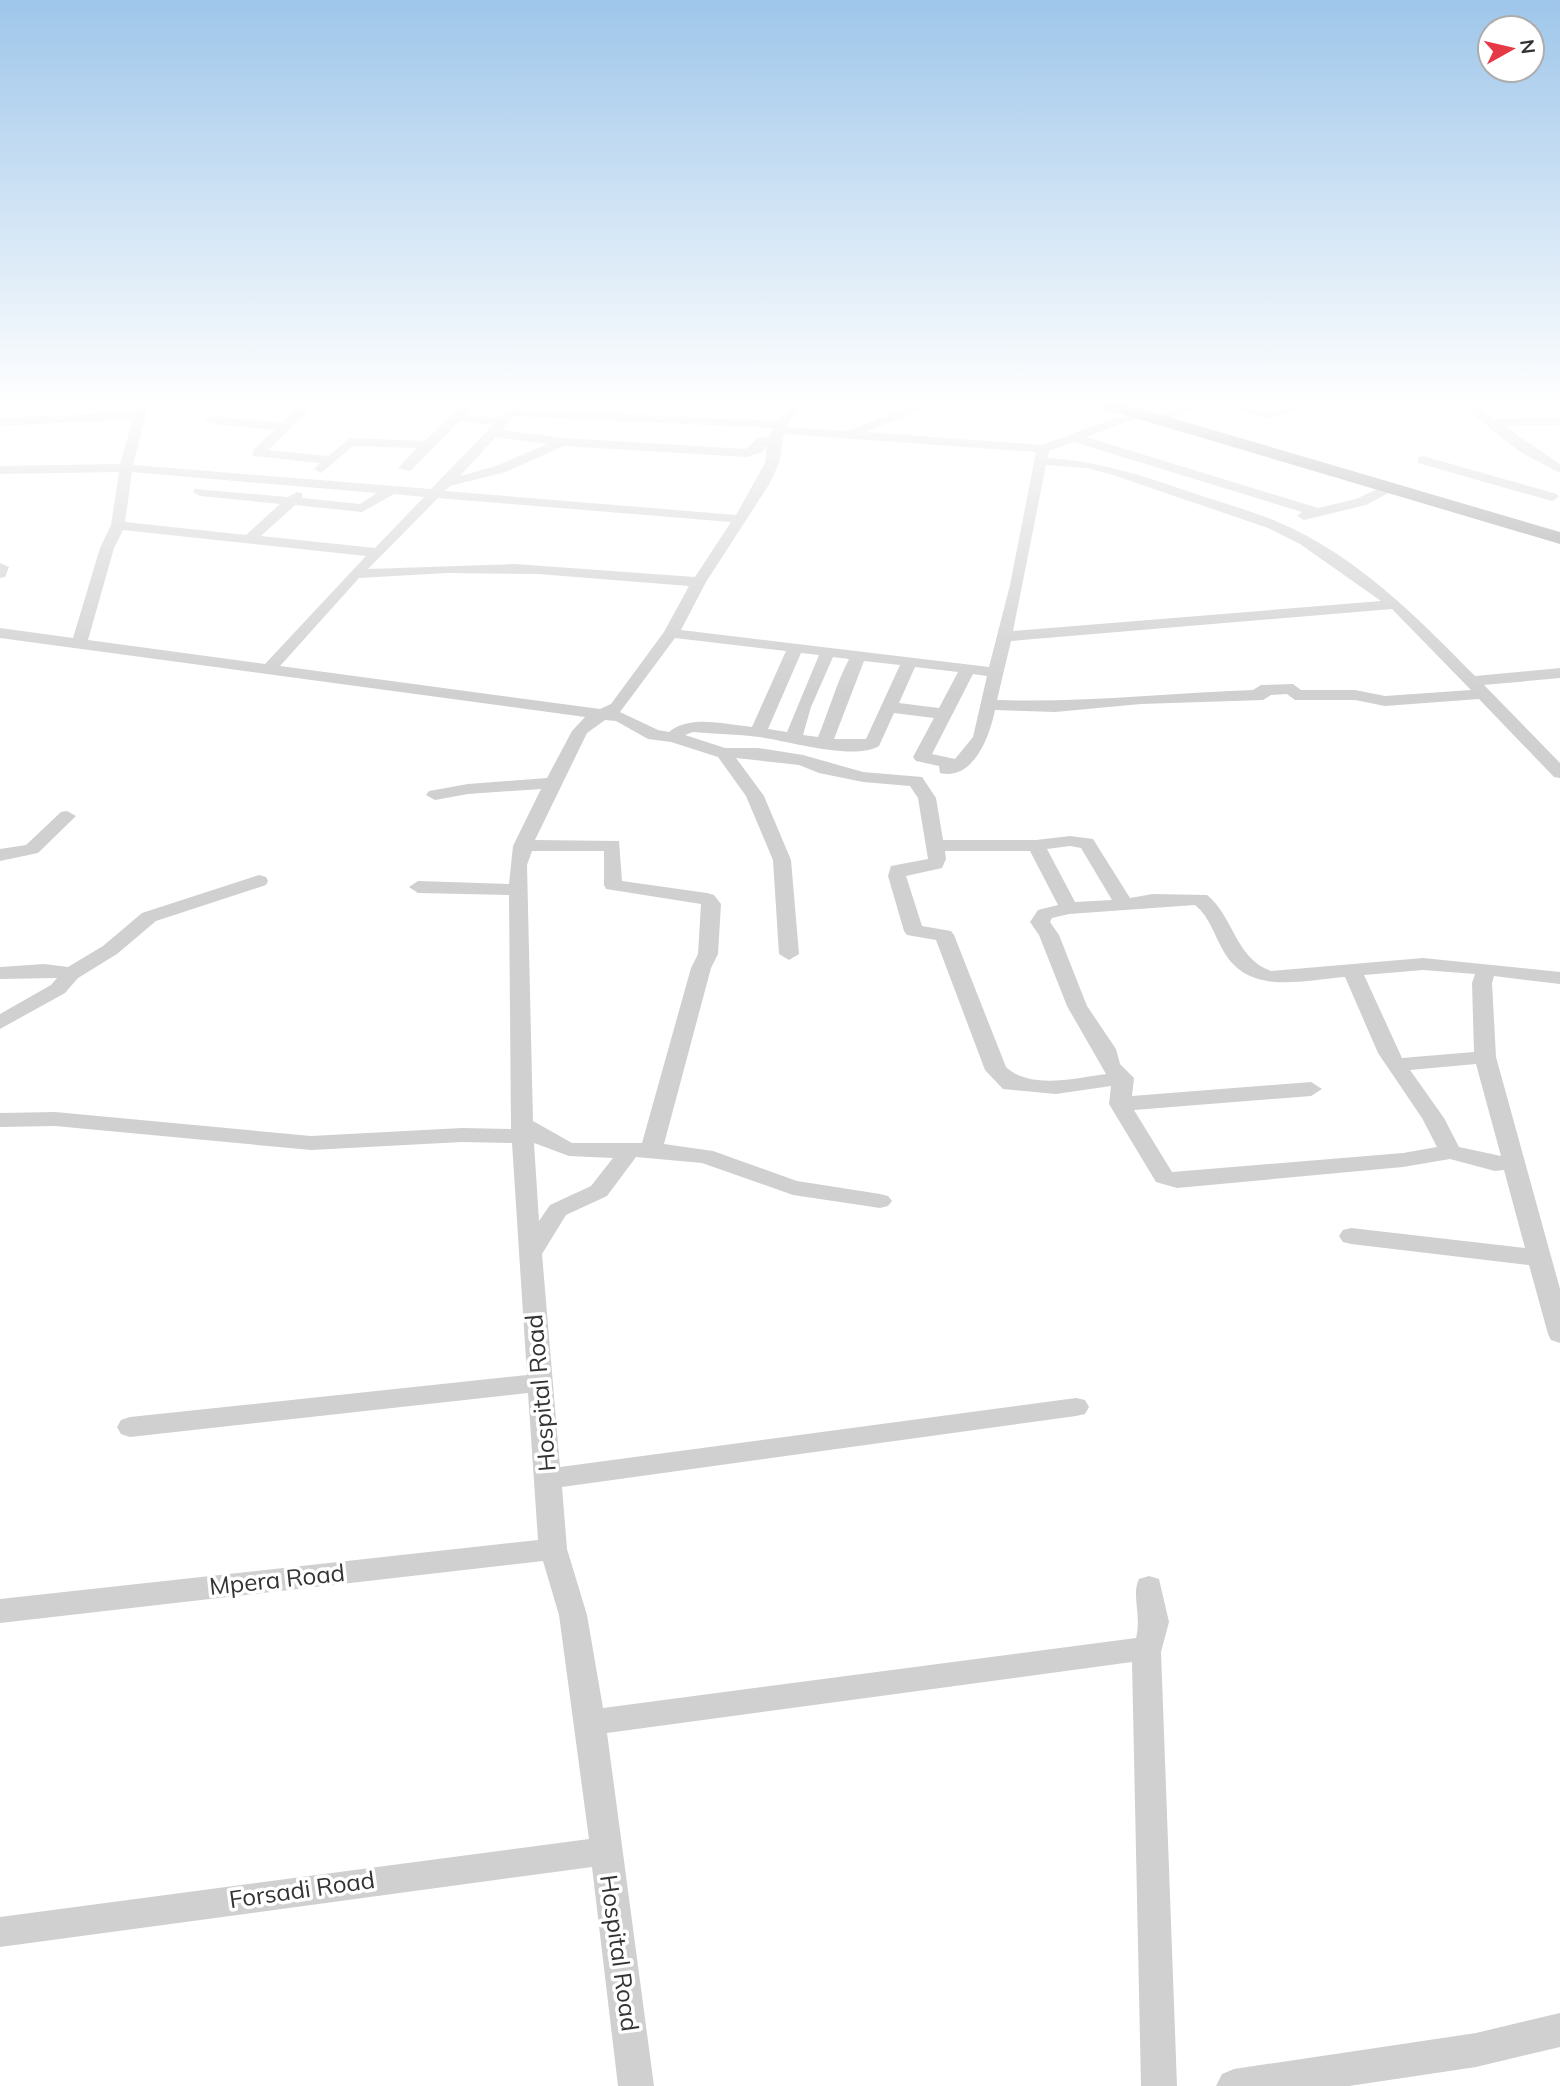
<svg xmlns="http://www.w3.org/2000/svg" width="1560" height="2086" font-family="Mulish,sans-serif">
<rect width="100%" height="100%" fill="#fff"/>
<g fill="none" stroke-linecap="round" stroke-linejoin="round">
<path fill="#d0d0d0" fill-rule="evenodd" d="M137 403H149L133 465 431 489 493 425 460 421 410 471 398 468 417 448 353 446 321 473 314 469 320 463 253 456V450L275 430 211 424 205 420 211 416 282 423 303 403H316L268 450 328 456 350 438 425 441 464 403H477L467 414 499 418 511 403H523L519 409 777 421 795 403H808L790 419 787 427 847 431 919 403H935L866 432 1042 445 1139 409 1145 413 1143 416 1086 437 1318 508 1356 499 1386 485 1398 488 1366 505 1304 520 1297 516 1302 512 1074 442 1049 451 1048 458C1097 461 1141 475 1187 491 1217 501 1249 510 1278 522 1356 555 1417 617 1475 676L1560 668V678L1484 685 1560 763V778L1554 777 1479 699 1385 706 1355 700H1295L1287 694 1271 695 1263 700 1141 704 1055 712 995 710C990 735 974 781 940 773L939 766 916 761 913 757 934 718 894 713 879 746C854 761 789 741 759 737 737 734 715 734 693 732L685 735 725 748H758L803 755 863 772 922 777 936 798 943 840H1036L1070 836 1093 839 1130 898 1153 894 1207 895C1234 917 1235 958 1271 971L1423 958 1560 972V984L1494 976 1492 983 1496 1057 1560 1289V1343L1551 1340 1548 1334 1529 1265 1351 1244 1343 1242 1339 1236 1343 1230 1351 1228 1525 1248 1504 1170 1495 1171 1450 1159 1403 1167 1177 1188 1156 1182 1153 1177 1109 1104 1111 1086 1056 1094 1003 1089 985 1070 936 940 907 935 904 931 888 876 891 866 928 859 918 798 910 786 863 782 819 773 799 765 736 758 764 796 791 860 799 954 789 960 779 954 773 860 746 796 718 757 671 742 648 739 616 721 605 720 587 733 535 840 619 841 622 881 707 893 714 895 721 904 718 954 711 968 664 1144 713 1151 797 1181 880 1194 888 1196 892 1201 888 1206 880 1208 793 1195 702 1163 636 1157 607 1196 566 1215 542 1254 560 1467 1076 1398 1085 1400 1089 1407 1085 1414 1076 1416 562 1487 567 1549 587 1615 603 1708 1136 1638C1142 1616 1131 1595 1139 1579L1149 1576 1159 1579 1169 1622 1161 1652 1177 2086H1141L1132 1662 607 1733 654 2086H618L592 1867 0 1947V1917L589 1839 559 1615 543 1561 0 1623V1599L538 1540 528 1393 130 1437 121 1434 117 1427 121 1420 130 1417 527 1375 512 1143 462 1142 311 1150 55 1126 0 1127V1113L55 1112 311 1136 462 1128 511 1129 509 895 418 893 409 887 418 881 509 884 513 846 541 789 468 794 435 800 426 795 429 791 468 784 547 778 572 731 585 717 0 638V628L73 638 100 548 111 525 119 472 0 474V466L120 464 133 419 0 426V418L135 412ZM513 416 773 428 769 437 757 438 746 449 563 438 502 430ZM784 434 1036 452 1010 585 989 667 681 630 706 582 770 483 779 463ZM496 437 547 444 496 466 460 476ZM767 445 765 463 736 515 445 491 450 486 506 472 564 446 748 457 762 452ZM1046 465 1087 468 1113 475 1268 528 1300 544 1381 601 1013 631ZM132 472 377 493 360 504 302 498V493L297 492 288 497 195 489 193 492 200 496 280 504 246 535 125 522ZM394 494 424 497 375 548 261 536 295 505 362 512ZM438 498 731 522 695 577 515 564 368 569ZM123 530 366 556 265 664 88 640 114 548ZM447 573 538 574 689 586 664 632 611 704 600 709 280 666 359 578ZM1392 609 1471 690 1385 696 1355 690H1301L1293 684 1261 685 1253 690C1168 693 1082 703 997 700L1011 641ZM675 638 786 651 752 727C726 725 691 714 669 732L658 730 620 712ZM801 653 819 655 787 732 768 729ZM833 657 849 659C836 684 829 711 818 737L803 735 811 707ZM864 661 900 665 866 739H834ZM915 667 958 672 939 708 899 703ZM973 674 987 676 973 737 955 759 932 754ZM1070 846 1081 848 1112 900 1075 902 1047 849ZM532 851H604V885L606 889 701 904 698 954 691 968 642 1143H572L533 1121 527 865ZM945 851H1030L1058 905 1038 910 1030 922 1039 935 1067 1006 1106 1074C1075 1078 1030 1090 1006 1067L954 935 951 931 922 926 906 876 942 868 946 859ZM1195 905C1210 917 1214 935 1224 952 1250 996 1302 980 1345 977L1378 1053 1422 1118 1437 1147 1403 1153 1172 1172 1134 1110 1311 1096 1322 1089 1311 1082 1132 1096 1134 1078 1120 1064 1116 1049 1087 1006 1059 935 1050 922 1052 918 1069 914ZM1423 970 1475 974 1472 983 1474 1052 1402 1058 1364 975ZM1476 1064 1501 1156 1459 1147 1444 1118 1410 1070ZM534 1143 569 1156 613 1158 591 1186 550 1205 539 1221Z
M1189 403H1204L1165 422 1155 419Z
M1221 403C1238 402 1254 412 1270 411 1285 410 1297 402 1313 403L1269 419Z
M1459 403H1472L1494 419 1560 417V425L1504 426 1560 464V473L1520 452Z
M1423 456 1557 494 1559 497 1552 501 1418 463V457Z
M0 563 9 567 5 577 0 578Z
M67 811 76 816 38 853 0 861V849L26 845 61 812Z
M259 875 266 877 268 881 266 885 156 921 117 954 78 978 65 993 0 1029V1014L51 985 57 978 0 979V967L44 964 68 967 103 946 142 913Z
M1560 2013V2047L1476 2067 1349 2086H1216L1222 2074 1234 2069 1476 2033Z"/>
<path fill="#9a9a9a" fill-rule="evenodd" d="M1095 403H1121L1560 532V544L1098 407Z"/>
</g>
<linearGradient id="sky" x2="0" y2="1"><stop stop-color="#9ec6ea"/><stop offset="0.58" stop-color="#fff"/><stop offset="1" stop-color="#fff" stop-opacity="0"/></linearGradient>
<rect width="1560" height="695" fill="url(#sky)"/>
<g text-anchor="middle" stroke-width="7" stroke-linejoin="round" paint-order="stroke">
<g font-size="24" fill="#333" stroke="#fff">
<text transform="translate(541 1393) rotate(-95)" y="8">Hospital Road</text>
<text transform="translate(277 1580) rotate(-6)" y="8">Mpera Road</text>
<text transform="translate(302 1890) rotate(-8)" y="8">Forsadi Road</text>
<text transform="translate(619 1953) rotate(82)" y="8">Hospital Road</text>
</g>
</g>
<g transform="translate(1511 49) rotate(82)"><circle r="33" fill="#ffffff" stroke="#adadad" stroke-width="2"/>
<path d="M0-5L12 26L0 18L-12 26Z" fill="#e63946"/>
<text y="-10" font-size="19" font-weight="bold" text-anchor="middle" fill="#333333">N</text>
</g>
</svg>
